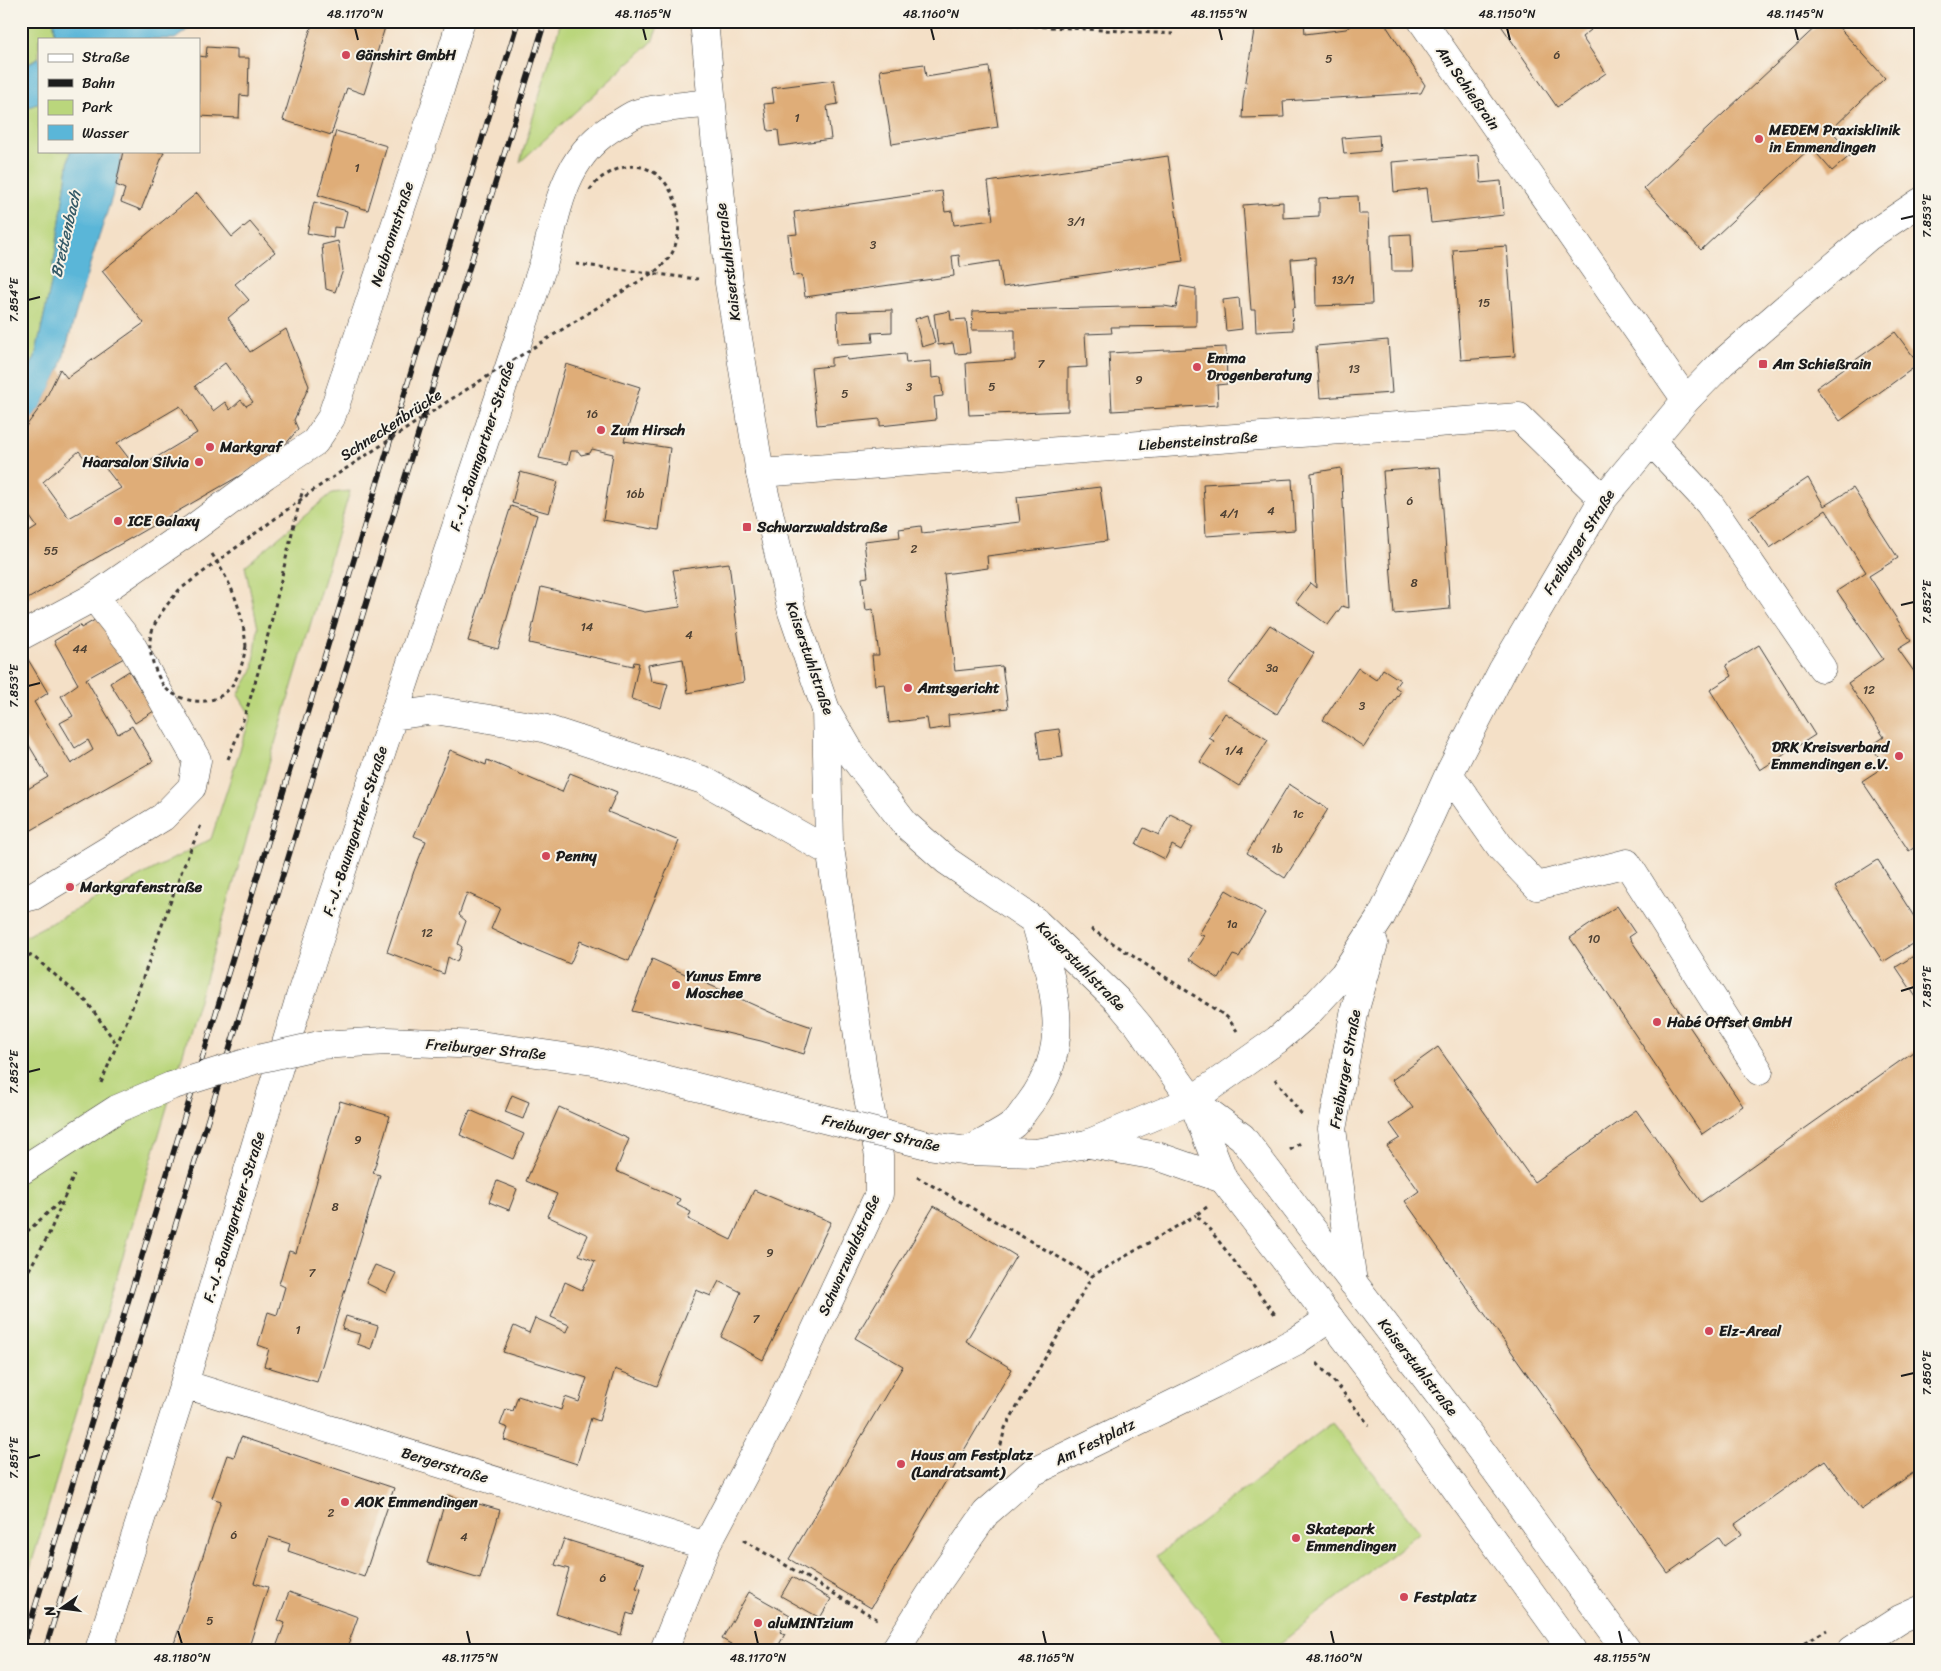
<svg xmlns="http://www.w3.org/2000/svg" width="1941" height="1671" font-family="Sriracha,sans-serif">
<rect width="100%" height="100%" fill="#f7f3e8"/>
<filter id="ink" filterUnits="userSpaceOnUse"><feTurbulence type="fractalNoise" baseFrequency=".02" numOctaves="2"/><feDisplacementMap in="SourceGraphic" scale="10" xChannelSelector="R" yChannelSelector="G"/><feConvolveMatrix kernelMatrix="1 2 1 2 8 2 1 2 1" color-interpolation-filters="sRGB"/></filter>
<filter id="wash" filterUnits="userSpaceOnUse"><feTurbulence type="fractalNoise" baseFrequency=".0096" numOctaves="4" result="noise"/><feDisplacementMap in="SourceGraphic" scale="20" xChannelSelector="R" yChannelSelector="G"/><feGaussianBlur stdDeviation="1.12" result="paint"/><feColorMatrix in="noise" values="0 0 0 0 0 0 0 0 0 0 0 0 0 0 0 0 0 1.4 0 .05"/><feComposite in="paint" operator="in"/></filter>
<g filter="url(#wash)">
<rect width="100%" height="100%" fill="#f4e0c7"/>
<path fill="#bad67c" stroke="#6b794c" d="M21 21H54L55 39H39V57L21 69Z
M561 21H660L652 42 520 162Z
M39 103V151H70L51 284 35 357 21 385V116L24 115 26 108Z
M350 491 21 1599V935L26 936 211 839 251 716 238 695 253 670 258 628 245 566 332 493Z
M1332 1423 1420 1532 1272 1650H1232L1156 1556Z"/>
<path fill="#5ab6d8" stroke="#3b697a" d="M54 21H199L175 39H55Z
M39 57V103L26 108 24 115 21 116V69Z
M70 151H123L116 185 89 267 60 369 44 402 21 433V385L35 357 51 284Z"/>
<g id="blocks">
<path fill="#dfad78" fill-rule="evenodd" d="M313 21H387L364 94 347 88 331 135 283 120Z
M1246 21H1304L1305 34 1346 29 1357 21H1383L1425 85 1421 93 1283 101 1284 117 1242 118 1243 100 1255 24Z
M1498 21H1584L1591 30 1582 37 1606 73 1557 107Z
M1822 21H1833L1885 78 1831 130 1852 154 1832 171 1811 147 1701 250 1644 188Z
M207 47 237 49V58H249L248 96 240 95 239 118 199 116V56L206 57Z
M924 64 926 77 989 67 998 127 892 144 880 70Z
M834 80 838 104 827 106 831 139 780 146 778 130 768 131 764 104 774 103 772 88Z
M336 131 387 146 368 210 318 195Z
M1379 135 1380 151 1344 154 1342 138Z
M123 151 164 152 141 210 121 202 125 189 116 185Z
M1479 155 1481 183 1501 181 1504 215 1431 223 1427 188 1394 192 1392 162Z
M1168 156 1183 261 1003 287 999 261 960 267 959 255 952 256 954 276 805 297 802 275 793 276 788 235 797 234 794 212 942 191 945 212 952 211 954 225 993 220 988 182Z
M197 193 232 237 250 222 275 252 235 284 249 300 228 318 250 352 286 329 309 386 294 420 298 429 281 450 255 467 96 558 21 603V547L24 545 21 537 37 527 21 504V461L26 457 21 450V433L44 402 60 369 67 378 144 323 102 271ZM225 363 253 402 246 406 241 400 230 410 225 402 213 411 195 386ZM180 406 197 433 137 469 117 443ZM79 451 89 464 96 456 121 488 69 518 43 482Z
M1358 196 1359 214H1368L1372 304 1316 306 1315 257 1291 259 1295 307 1292 308 1293 330 1256 332 1255 310H1251L1243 205 1283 202V218L1319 216V198Z
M314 202 347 211 343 228 334 227 333 238 307 233Z
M1411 234 1413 271H1392L1391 235Z
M338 241 343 270 335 292 326 289 322 245Z
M1507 246 1515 356 1461 360 1453 250Z
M1180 286 1196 289V326L1111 327 1112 333 1085 334 1087 367 1068 368V411L969 415 966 363 1015 360V330H972L973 311 1164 306 1176 308Z
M1239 298 1242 329 1226 331 1223 300Z
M892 310V332L872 333 873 342 838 344 837 312Z
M950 311 951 320 966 319 970 353 955 354 953 343 938 345 934 314Z
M928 315 935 343 922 347 915 319Z
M1895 332 1919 364 1840 421 1816 388Z
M1388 340 1392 393 1320 398 1316 346Z
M1226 347 1227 384 1217 385 1218 405 1112 411 1109 353Z
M905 354 906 363 931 361 932 378 941 377 943 396 934 397 936 420 880 426V419L817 425 811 368 831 366V358L846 356 847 360Z
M566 364 640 387 624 441 670 448 659 530 603 520 613 454 592 449 590 453 581 455 578 451H571L568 464 539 458Z
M1440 467 1450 609 1394 614 1383 471Z
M1341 468 1349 608 1342 606 1328 625 1296 602 1310 583 1316 588 1311 473Z
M520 472 558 482 549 513 512 503Z
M1808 478 1824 506 1853 488 1898 558 1869 576 1911 641 1898 649 1920 680V844L1909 851 1862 781 1885 766 1871 746 1884 737 1848 683 1883 659 1837 591 1866 572 1826 510 1770 548 1749 517Z
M1292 479 1295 530 1206 536 1203 484Z
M1100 487 1107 541 987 556 988 568 944 574 955 671 1002 666 1008 708 948 715 949 727 929 730 927 718 889 723 885 684 875 685 872 655H879L873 609 866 610 862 578 868 577 864 541 900 537 899 529 921 526 922 533 1020 522 1017 497Z
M511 506 537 515 498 649 468 641Z
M729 563 744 682 688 693 683 659 648 665 651 681 668 684 661 708 631 699 639 663 634 662 633 666 529 643 541 587 645 612 680 607 673 570Z
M100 617 124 658 86 679 118 734 132 726 153 761 21 836V793L48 777 21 732V659L26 656 48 693 34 702 71 764 93 750 88 740 75 748 60 723 73 716 61 696 78 684 54 641 80 625 81 628Z
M1270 625 1314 653 1277 714 1228 683Z
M1759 645 1815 735 1760 770 1710 690 1732 676 1726 665Z
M1358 668 1376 680 1383 669 1400 680 1395 687 1401 691 1364 747 1323 720Z
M129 671 154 711 135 723 110 683Z
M1225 713 1268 740 1239 786 1200 762 1214 741 1209 738Z
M1059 729 1063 757 1040 760 1036 732Z
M450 750 486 765 487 760 562 792 570 773 617 792 608 812 679 841 629 961 580 941 570 964 529 947 491 929 500 908 467 893 459 915 466 921 458 944 462 947 457 962 448 957 444 974 387 952 414 871 426 841 414 836Z
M1289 784 1328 809 1285 878 1247 853Z
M1170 814 1194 826 1181 850 1172 845 1165 859 1136 844 1144 828 1159 835Z
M1878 860 1920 926V939L1883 962 1835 887Z
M1226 890 1265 913 1239 957 1233 955 1219 979 1189 959 1204 936 1199 934Z
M1617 906 1635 933 1629 937 1743 1106 1702 1134 1570 938Z
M1920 952V1003L1896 967Z
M652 959 774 1014 812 1027 804 1054 761 1041 632 1011Z
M1438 1047 1534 1182 1636 1110 1701 1202 1920 1047V1468L1861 1510 1825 1460 1735 1524 1742 1534 1725 1546 1719 1537 1668 1573 1405 1201 1419 1191 1387 1146 1400 1138 1390 1124 1413 1108 1392 1080Z
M512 1095 529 1102 523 1119 505 1112Z
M340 1101 390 1116 373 1173 380 1175 317 1382 264 1366 269 1349 258 1345 268 1312 277 1315 285 1287 279 1284 289 1251 296 1253Z
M559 1107 629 1139 616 1171 680 1199 677 1205 691 1212 688 1219 731 1240 754 1190 831 1222 763 1360 721 1337 741 1292 719 1281 711 1296 696 1290 657 1386 615 1369 599 1421 591 1418 577 1464 504 1440 508 1428 500 1425 506 1409 513 1411 518 1396 561 1410 565 1397 579 1402 587 1378 503 1352 514 1326 529 1333 535 1318 566 1332 569 1325 551 1317 565 1282 582 1290 595 1261 579 1255 588 1235 547 1216 557 1194 526 1181Z
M470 1110 524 1134 513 1159 460 1135Z
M497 1181 517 1189 509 1210 489 1202Z
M934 1206 1016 1256 966 1341 1012 1369 871 1608 789 1559 903 1366 855 1338Z
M375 1265 396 1273 386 1293 366 1283Z
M346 1316 378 1326 371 1349 357 1344 360 1334 342 1329Z
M241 1437 394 1488 364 1577 288 1551 290 1544 269 1537 254 1583 268 1587 248 1650H172L221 1501 212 1498 227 1455 234 1457Z
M447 1495 500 1510 480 1579 427 1563Z
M564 1539 644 1564 636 1588 641 1589 633 1615 627 1613 621 1635 556 1614 569 1569 555 1565Z
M792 1577 831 1599 820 1618 781 1596Z
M289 1592 358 1617 346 1650H275L285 1623 278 1620Z
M749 1592 790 1615 780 1632 785 1634 776 1650H735L736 1647 722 1639Z"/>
</g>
</g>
<g filter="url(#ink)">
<use href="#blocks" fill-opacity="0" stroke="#3c3936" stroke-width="1"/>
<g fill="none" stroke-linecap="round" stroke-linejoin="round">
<defs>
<path id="minor" d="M1422 21 1686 400
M1651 441 1709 503 1822 668
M760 473 1519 417 1603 499
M21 636 94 597 195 527 265 475 315 442 331 418 434 109 461 21
M393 716 435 710 543 728 703 780 830 852
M1449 774 1501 848 1537 886 1627 863 1759 1071
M21 899 33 896 163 817 192 787 197 760 131 644 94 597
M1089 1144 1157 1156 1223 1179
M927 1145 968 1151 1035 1153 1087 1144 1192 1100 1277 1040 1308 1013 1344 974 1381 917 1430 816 1449 774 1503 669 1603 499 1686 400 1722 363 1868 237 1920 202
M968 1151C982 1143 1002 1134 1014 1124 1020 1118 1025 1109 1030 1103 1075 1043 1053 986 1035 921
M1353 1283 1332 1129 1355 1009 1374 943
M184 1384 706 1546
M99 1650 184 1384 300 997 544 262C558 207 564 154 618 124 624 121 631 115 638 113 661 107 687 106 711 103
M664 1650 706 1546 775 1416 879 1194V1156L864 1076 829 841 826 710
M895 1650 938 1582 986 1513 1033 1472 1214 1384 1296 1341 1330 1318"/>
<path id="major" d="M704 21 729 283 760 473 792 612 826 710 854 758 905 824 947 861 1035 921 1118 1001 1139 1026 1192 1100 1223 1179 1384 1389 1572 1650
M1192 1100 1242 1137 1477 1445 1627 1650
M1852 1650 1900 1619 1920 1610"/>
</defs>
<use href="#minor" stroke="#3c3936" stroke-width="29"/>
<use href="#major" stroke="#3c3936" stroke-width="29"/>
<path stroke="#3c3936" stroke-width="3" stroke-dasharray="4 4" stroke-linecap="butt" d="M946 21 1173 34
M576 264 698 279
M212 554C232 585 242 608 246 646
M228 759C265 672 279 579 303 489
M1091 929 1227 1017 1237 1031
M21 951 35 958 87 1002 116 1043
M1275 1079 1303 1116
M101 1083 132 1008 181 873 201 825
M1290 1150 1302 1142
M917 1177 1092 1276
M1207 1207 1196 1215 1211 1231 1277 1317
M21 1237 62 1200
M21 1284 48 1236 74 1175
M1317 1363 1338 1386 1369 1425
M997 1461 1005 1428 1092 1276 1196 1215
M743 1540 877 1619
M1790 1650 1827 1630"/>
<use href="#minor" stroke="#fff" stroke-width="28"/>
<use href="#major" stroke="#fff" stroke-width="28"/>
<defs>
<path id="rail" d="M22 1650 518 21
M45 1650 545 21"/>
</defs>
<use href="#rail" stroke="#1c1c1c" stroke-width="5.5"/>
<use href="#rail" stroke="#f7f3e8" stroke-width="4" stroke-dasharray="11" stroke-linecap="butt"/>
<defs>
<path id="minor-bridge" d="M21 1171 117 1109 171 1086 258 1059 320 1045 387 1041 480 1045 593 1061 927 1145"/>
</defs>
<use href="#minor-bridge" stroke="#3c3936" stroke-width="29" stroke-linecap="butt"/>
<path stroke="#3c3936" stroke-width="3" stroke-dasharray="4 4" stroke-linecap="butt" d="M246 646C243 661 240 676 230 688 214 706 189 704 170 692 158 684 148 653 150 640 153 620 167 605 179 590L315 489 453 398 657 270C664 263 672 257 675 246 691 202 655 144 606 175 599 178 594 185 589 191"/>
<use href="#minor-bridge" stroke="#fff" stroke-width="28"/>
</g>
</g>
<path fill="none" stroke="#1c1c1c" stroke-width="2" d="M355 28 358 40M643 28 646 40M931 28 934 40M1219 28 1222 40M1507 28 1510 40M1795 28 1798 40M1901 219 1914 216M28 300 40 297M1901 605 1914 602M28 686 40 683M1901 991 1914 987M28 1072 40 1069M1901 1376 1914 1373M28 1458 40 1455M178 1631 182 1644M467 1631 470 1644M755 1631 758 1644M1043 1631 1046 1644M1331 1631 1334 1644M1619 1631 1622 1644"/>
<g fill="#d1495b" stroke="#f7f3e8" stroke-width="2">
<circle cx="346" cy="55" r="5"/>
<circle cx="1759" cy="139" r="5"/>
<rect x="1758" y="359" width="10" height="10" rx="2.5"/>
<circle cx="1197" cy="367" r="5"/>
<circle cx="601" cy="430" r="5"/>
<circle cx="210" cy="447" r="5"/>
<circle cx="199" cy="462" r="5"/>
<circle cx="118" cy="521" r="5"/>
<rect x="742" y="522" width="10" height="10" rx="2.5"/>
<circle cx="908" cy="688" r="5"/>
<circle cx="1899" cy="756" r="5"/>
<circle cx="546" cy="856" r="5"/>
<circle cx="70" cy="887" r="5"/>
<circle cx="676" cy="985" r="5"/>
<circle cx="1657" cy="1022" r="5"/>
<circle cx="1709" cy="1331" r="5"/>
<circle cx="901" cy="1464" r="5"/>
<circle cx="345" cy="1502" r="5"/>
<circle cx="1296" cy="1538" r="5"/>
<circle cx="1404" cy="1597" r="5"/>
<circle cx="758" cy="1623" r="5"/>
</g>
<g text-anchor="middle" stroke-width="4" stroke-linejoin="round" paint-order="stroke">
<g font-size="12" fill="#4d4033">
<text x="1557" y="59">6</text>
<text x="1329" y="63">5</text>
<text x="797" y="122">1</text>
<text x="357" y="172">1</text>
<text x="1076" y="226">3/1</text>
<text x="873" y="249">3</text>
<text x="1343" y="284">13/1</text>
<text x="1484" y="307">15</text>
<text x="1041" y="368">7</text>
<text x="1354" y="373">13</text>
<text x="1139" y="384">9</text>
<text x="909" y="391">3</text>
<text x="992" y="391">5</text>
<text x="845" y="398">5</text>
<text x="592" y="418">16</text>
<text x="635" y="498">16b</text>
<text x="1410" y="505">6</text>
<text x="1271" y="515">4</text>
<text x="1229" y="518">4/1</text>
<text x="914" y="553">2</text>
<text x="51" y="555">55</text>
<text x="1414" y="587">8</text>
<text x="587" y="631">14</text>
<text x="689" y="639">4</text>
<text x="80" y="653">44</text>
<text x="1272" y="672">3a</text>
<text x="1869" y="694">12</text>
<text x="1362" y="710">3</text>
<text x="1234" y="755">1/4</text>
<text x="1298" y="818">1c</text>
<text x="1277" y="853">1b</text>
<text x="1232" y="928">1a</text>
<text x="427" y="937">12</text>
<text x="1594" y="943">10</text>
<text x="358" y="1144">9</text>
<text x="335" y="1211">8</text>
<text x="770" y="1257">9</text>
<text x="312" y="1277">7</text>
<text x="756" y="1323">7</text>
<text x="298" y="1334">1</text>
<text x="331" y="1517">2</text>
<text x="234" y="1539">6</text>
<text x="464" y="1541">4</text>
<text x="603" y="1582">6</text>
<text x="210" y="1625">5</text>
</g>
<g font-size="15" font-weight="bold" fill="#1c1c1c" stroke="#f7f3e8" text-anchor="start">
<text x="356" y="60">Gänshirt GmbH</text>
<text x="1769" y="135">MEDEM Praxisklinik<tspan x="1769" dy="17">in Emmendingen</tspan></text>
<text x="1207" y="363">Emma<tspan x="1207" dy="17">Drogenberatung</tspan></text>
<text x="1773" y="369">Am Schießrain</text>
<text x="611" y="435">Zum Hirsch</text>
<text x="220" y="452">Markgraf</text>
<text x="189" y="467" text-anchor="end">Haarsalon Silvia</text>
<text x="128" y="526">ICE Galaxy</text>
<text x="757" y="532">Schwarzwaldstraße</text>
<text x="918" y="693">Amtsgericht</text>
<text x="1889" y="752" text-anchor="end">DRK Kreisverband<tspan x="1889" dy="17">Emmendingen e.V.</tspan></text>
<text x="556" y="861">Penny</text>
<text x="80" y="892">Markgrafenstraße</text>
<text x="686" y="981">Yunus Emre<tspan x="686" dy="17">Moschee</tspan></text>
<text x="1667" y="1027">Habé Offset GmbH</text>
<text x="1719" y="1336">Elz-Areal</text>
<text x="911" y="1460">Haus am Festplatz<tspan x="911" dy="17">(Landratsamt)</tspan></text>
<text x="355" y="1507">AOK Emmendingen</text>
<text x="1306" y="1534">Skatepark<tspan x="1306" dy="17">Emmendingen</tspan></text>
<text x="1414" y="1602">Festplatz</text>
<text x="768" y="1628">aluMINTzium</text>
</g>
<g font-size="15" fill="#1c1c1c" stroke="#f7f3e8">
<text transform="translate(1468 88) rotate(55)" y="5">Am Schießrain</text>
<text transform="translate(392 234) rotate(-72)" y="5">Neubronnstraße</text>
<text transform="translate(728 262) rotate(-97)" y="5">Kaiserstuhlstraße</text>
<text transform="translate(391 425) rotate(-33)" y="5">Schneckenbrücke</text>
<text transform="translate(1198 441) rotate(-4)" y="5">Liebensteinstraße</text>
<text transform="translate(482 446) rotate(-72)" y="5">F.-J.-Baumgartner-Straße</text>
<text transform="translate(1579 542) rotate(-58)" y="5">Freiburger Straße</text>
<text transform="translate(810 658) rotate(71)" y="5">Kaiserstuhlstraße</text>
<text transform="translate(355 831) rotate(-72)" y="5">F.-J.-Baumgartner-Straße</text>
<text transform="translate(1081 966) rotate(45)" y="5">Kaiserstuhlstraße</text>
<text transform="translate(486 1049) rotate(5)" y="5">Freiburger Straße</text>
<text transform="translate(1345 1069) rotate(-80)" y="5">Freiburger Straße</text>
<text transform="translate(881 1133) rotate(13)" y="5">Freiburger Straße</text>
<text transform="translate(234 1217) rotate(-73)" y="5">F.-J.-Baumgartner-Straße</text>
<text transform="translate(849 1255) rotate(-66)" y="5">Schwarzwaldstraße</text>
<text transform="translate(1418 1367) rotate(52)" y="5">Kaiserstuhlstraße</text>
<text transform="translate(1095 1442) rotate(-26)" y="5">Am Festplatz</text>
<text transform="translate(445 1465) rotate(17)" y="5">Bergerstraße</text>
</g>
<g font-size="16" font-style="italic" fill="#355a67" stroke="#f7f3e8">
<text transform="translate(65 234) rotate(-77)" y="6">Brettenbach</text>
</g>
</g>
<rect width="1941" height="1671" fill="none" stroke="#f7f3e8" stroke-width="55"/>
<rect x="38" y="38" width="162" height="115" fill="#f7f3e8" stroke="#9f9d96"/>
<rect x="48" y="54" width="25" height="8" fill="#ffffff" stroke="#9f9d96"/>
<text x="82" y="62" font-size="15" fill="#1c1c1c">Straße</text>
<rect x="48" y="79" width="25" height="8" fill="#1c1c1c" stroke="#9f9d96"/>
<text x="82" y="88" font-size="15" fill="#1c1c1c">Bahn</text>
<rect x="48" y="100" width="25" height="15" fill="#bad67c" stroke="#9f9d96"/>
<text x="82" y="112" font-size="15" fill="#1c1c1c">Park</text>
<rect x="48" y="125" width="25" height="15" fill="#5ab6d8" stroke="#9f9d96"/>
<text x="82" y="138" font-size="15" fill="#1c1c1c">Wasser</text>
<g transform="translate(62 1608) rotate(256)" stroke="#f7f3e8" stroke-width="4" paint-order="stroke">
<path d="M0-4L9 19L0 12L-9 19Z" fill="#1c1c1c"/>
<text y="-8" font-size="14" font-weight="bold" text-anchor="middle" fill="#1c1c1c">N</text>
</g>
<rect x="28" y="28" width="1886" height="1616" fill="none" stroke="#1c1c1c" stroke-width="2"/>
<g font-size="12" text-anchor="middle" fill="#1c1c1c">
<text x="355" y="18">48.1170°N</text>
<text x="643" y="18">48.1165°N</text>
<text x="931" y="18">48.1160°N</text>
<text x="1219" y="18">48.1155°N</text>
<text x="1507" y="18">48.1150°N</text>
<text x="1795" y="18">48.1145°N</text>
<text transform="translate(1927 216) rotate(-90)" y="4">7.853°E</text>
<text transform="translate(14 300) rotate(-90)" y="4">7.854°E</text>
<text transform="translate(1927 602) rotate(-90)" y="4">7.852°E</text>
<text transform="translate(14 686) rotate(-90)" y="4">7.853°E</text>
<text transform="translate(1927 987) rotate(-90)" y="4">7.851°E</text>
<text transform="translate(14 1072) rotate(-90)" y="4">7.852°E</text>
<text transform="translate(1927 1373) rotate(-90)" y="4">7.850°E</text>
<text transform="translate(14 1458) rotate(-90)" y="4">7.851°E</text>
<text x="182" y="1662">48.1180°N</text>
<text x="470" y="1662">48.1175°N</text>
<text x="758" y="1662">48.1170°N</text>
<text x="1046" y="1662">48.1165°N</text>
<text x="1334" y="1662">48.1160°N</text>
<text x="1622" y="1662">48.1155°N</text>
</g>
</svg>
